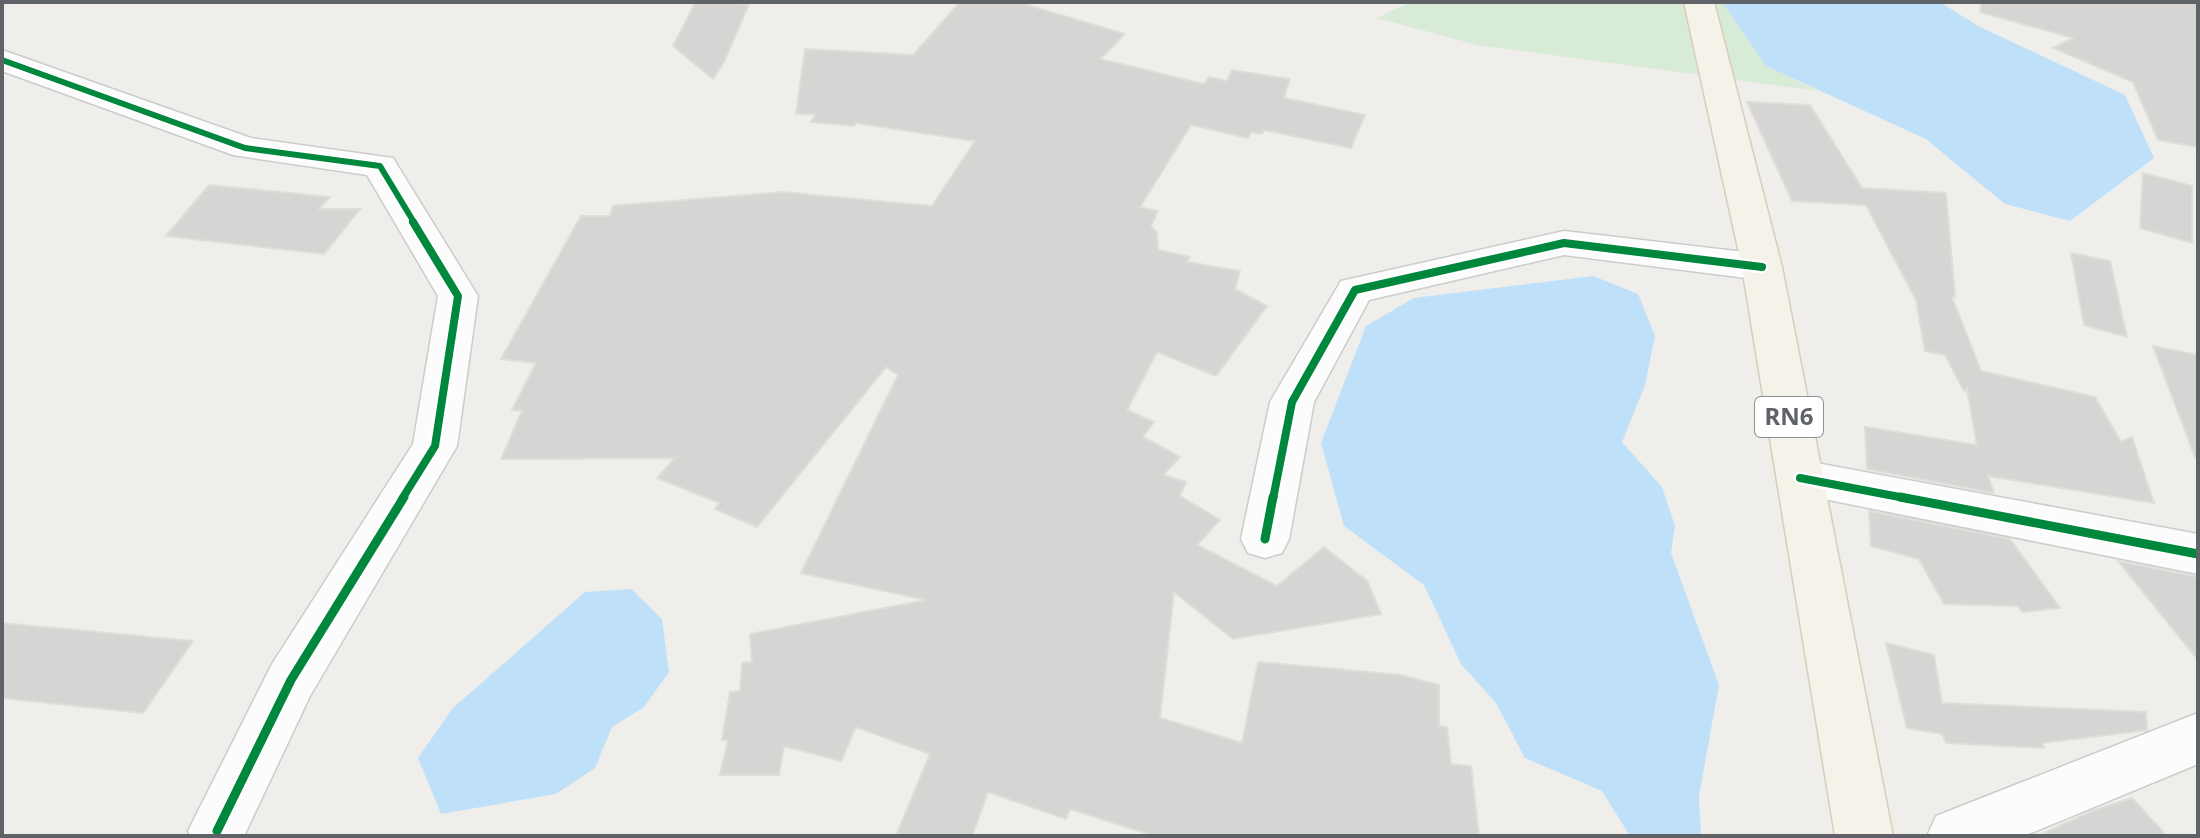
<svg xmlns="http://www.w3.org/2000/svg" width="2200" height="838" font-family="'Noto Sans',sans-serif">
<rect width="100%" height="100%" fill="#efeeea"/>
<path fill="#d8ebd6" d="M1411 2H1722L1766 66 1819 91 1477 45 1377 18Z"/>
<path fill="#bfe0f9" d="M1722 2H1940L1978 26 2125 95 2154 158 2070 221 2005 204 1926 139 1766 66Z
M1593 276 1638 294 1655 336 1645 385 1622 442 1662 487 1675 526 1671 553 1719 685 1699 796 1701 836H1630L1602 791 1525 758 1496 703 1461 664 1424 585 1344 526 1321 443 1366 326 1414 298Z
M631 589 662 619 669 672 644 707 612 727 595 768 556 794 441 814 418 758 453 708 585 592Z"/>
<path fill="#d6d5d3" stroke="#deddd9" stroke-width="2" d="M960 2H1017L1125 34 1100 59 1204 84 1209 77 1227 81 1232 70 1290 79 1284 98 1365 115 1351 148 1264 130 1262 134 1251 132 1248 138 1191 125 1140 207 1158 211 1151 226 1157 233 1158 250 1190 257 1187 262 1240 271 1235 289 1267 306 1216 376 1157 352 1127 410 1154 422 1143 437 1180 457 1163 475 1186 482 1180 496 1220 520 1197 545 1277 586 1324 547 1367 581 1381 614 1233 639 1174 592 1160 718 1242 743 1258 662 1401 675 1439 685V726L1447 727 1451 764 1471 766 1479 836H1154L1070 809 1066 819 988 792 972 836H896L930 754 856 727 841 761 784 746 779 775H720L728 740H722L730 692 740 691 742 663 752 662 750 634 926 600 801 573 898 375 886 367 757 527 715 509 720 503 657 478 675 458 501 459 522 411 512 410 536 363 501 359 581 216H610L613 206 782 192 932 206 975 141 856 123 854 126 811 122 816 114H796L805 49 913 55Z
M1982 2H2198V147L2158 140 2133 82 2053 48 2073 38 1980 12Z
M695 3 749 4 725 60 713 79 673 46Z
M1747 102 1810 105 1862 188 1946 193 1955 297H1952L1981 371 2095 397 2121 442 2132 437 2154 503 1988 476 1994 493 1867 469 1865 427 1977 445 1967 389 1964 391 1945 355 1925 351 1916 300 1866 205 1792 201Z
M2143 173 2192 186V243L2140 228Z
M209 185 330 197 319 209H360L324 254 166 236Z
M2071 253 2110 261 2127 337 2084 325Z
M2153 346 2198 355V456L2195 457Z
M1869 511 2010 539 2060 608 2022 612 2018 606 1944 604 1919 559 1871 546Z
M2118 561 2198 577V660Z
M2 623 193 641 143 713 2 698Z
M1886 643 1934 655 1942 703 2146 712 2147 730 2042 743 2044 748 1946 743 1942 734 1907 728Z
M2132 798 2167 836H2038L2092 811Z"/>
<g fill="none" stroke-linecap="round" stroke-linejoin="round">
<defs>
<path id="minor" d="M2 50 251 138 393 158 478 296 457 446 310 696 244 836H191L188 831 272 664 413 444 438 296 367 175 233 155 2 71Z
M1564 231 1762 254 1776 258 1782 267 1776 276 1762 280 1564 255 1369 300 1314 402 1289 539 1282 553 1265 558 1248 553 1241 539 1270 402 1341 281Z
M1800 460 2198 534V574L1784 491 1777 478 1784 465Z
M2198 713V764L2024 836H1927L1936 816Z"/>
<path id="major" d="M1684 2H1714L1782 267 1893 836H1835L1742 267Z"/>
</defs>
<use href="#minor" stroke="#cbcccc" stroke-width="3"/>
<use href="#major" stroke="#d7ceb8" stroke-width="3"/>
<use href="#minor" fill="#fdfcfc" fill-rule="evenodd"/>
<use href="#major" fill="#f4f2e9" fill-rule="evenodd"/>
<defs>
<path id="cycleway-far2" d="M2 60 245 148 380 166 415 224"/>
<path id="cycleway-far1" d="M1800 478 1910 499
M402 499 435 446 458 296 413 222
M1273 499 1292 402 1355 290 1564 243 1762 267"/>
<path id="cycleway" d="M1900 497 2198 554
M1265 539 1273 497
M217 831 291 680 404 497"/>
</defs>
<use href="#cycleway-far2" stroke="#fff" stroke-width="10"/>
<use href="#cycleway-far1" stroke="#fff" stroke-width="13"/>
<use href="#cycleway" stroke="#fff" stroke-width="14"/>
<use href="#cycleway-far2" stroke="#00873e" stroke-width="6"/>
<use href="#cycleway-far1" stroke="#00873e" stroke-width="8"/>
<use href="#cycleway" stroke="#00873e" stroke-width="9"/>
</g>
<g text-anchor="middle" stroke-width="7" stroke-linejoin="round" paint-order="stroke">
<rect fill="#fff" stroke="#8f9295" stroke-width="2" x="1755" y="397" width="68" height="40" rx="6"/>
<g font-size="24" font-weight="bold" fill="#5f6368">
<text x="1789" y="425">RN6</text>
</g>
</g>
<rect width="2200" height="838" fill="none" stroke="#5f6368" stroke-width="8"/>
</svg>
